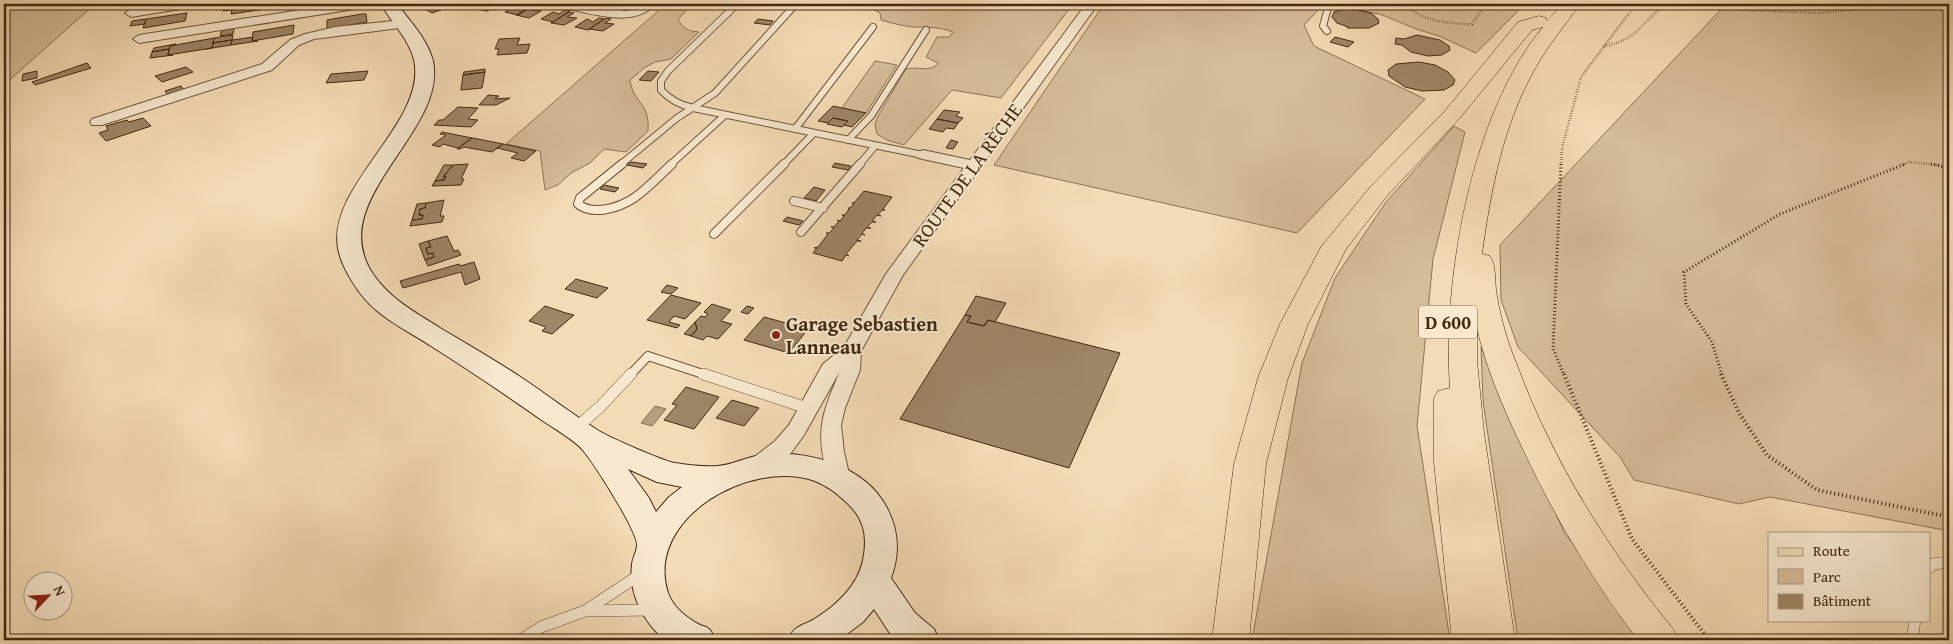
<svg xmlns="http://www.w3.org/2000/svg" width="1953" height="644" font-family="'Gentium Book Plus',serif">
<rect width="100%" height="100%" fill="#f3dbb5"/>
<filter id="stains"><feTurbulence type="fractalNoise" baseFrequency=".004" numOctaves="4"/><feColorMatrix values="0 0 0 0 .2 0 0 0 0 .09 0 0 0 0 .02 0 0 0 .5 -.17"/></filter>
<radialGradient id="worn" r=".72"><stop offset=".6" stop-color="#630" stop-opacity="0"/><stop offset="1" stop-color="#630" stop-opacity=".3"/></radialGradient>
<path fill="#d5bd99" stroke="#8b7456" d="M4 4H95L4 85Z
M666 4H693L678 19C683 29 688 31 699 32L671 59 655 62 644 68 630 80C633 104 650 101 648 131L626 152 604 149 590 163 571 173 558 185 545 190 540 151 506 144Z
M815 4H1073L1001 98 952 90 904 145 887 140 877 134 875 125 877 118 906 69C917 66 931 73 938 63L926 57 937 37H949L953 32C940 27 927 27 913 27 903 26 891 23 881 20L880 13 875 10Z
M1104 4H1525L1476 53 1439 36 1416 29 1380 14 1323 5 1304 25 1314 46 1425 99 1297 233 994 165Z
M1726 4H1949V531L1770 497 1739 504 1634 480 1620 457 1518 347 1501 300 1500 245Z
M875 61 897 65 866 113 842 108Z
M1454 126 1465 132 1433 259 1417 426 1450 640H1252L1302 363 1335 278 1386 202Z
M1481 347 1565 534 1651 640H1518L1483 401Z"/>
<path fill="#b69f7e" stroke="#877053" d="M655 406 666 409 652 426 641 423Z"/>
<path fill="#9e8667" stroke="#412a12" d="M237 4H271V8L266 9 231 14 232 10 223 11 225 7Z
M441 4H450L443 7 446 8 432 13 425 9Z
M482 4H492L493 6 504 5 496 10 491 9 487 11 471 8Z
M530 4 535 5 518 15 505 12 518 5 524 7Z
M534 5 539 6 533 10 541 11 529 18 516 15Z
M1345 9 1358 10 1371 13 1378 19 1379 23 1369 28H1347L1348 27 1337 23 1332 17 1334 12Z
M565 10 570 11 553 22 541 19 553 12 559 14Z
M569 12 574 13 567 17 577 18 564 25 551 23Z
M187 13 185 21 143 28 146 19Z
M362 14H366L367 22 327 29V20Z
M599 18 604 19 588 30 575 27 587 19 593 22Z
M606 18 611 19 605 23 614 24 603 31 589 29Z
M146 19 145 24 130 26 132 21Z
M758 19 773 21 770 25 754 23Z
M294 25 293 34 252 41 253 32Z
M234 28 233 34 220 36 222 30Z
M233 35 232 40 213 43 214 38Z
M1417 35 1440 40 1449 46 1450 50 1442 55 1428 56 1411 52 1402 45 1395 44 1396 38 1404 39Z
M253 37 252 41H258L231 45 232 40Z
M1335 37 1354 42 1348 47 1330 42Z
M214 38 212 48 168 55 170 46Z
M520 38 517 45 530 44 527 53 497 55 499 49H495L499 39Z
M232 40 231 45 206 49 212 48 213 43Z
M176 44 170 46 169 49 152 52 154 48Z
M169 49 168 55H173L150 58 152 52Z
M1419 62 1435 65 1448 72 1455 80 1453 85 1444 90 1422 91 1405 87 1389 76 1388 70 1396 64Z
M87 63 91 68 35 85 32 82Z
M186 67 193 72 162 82 155 76Z
M485 69V72L463 75 464 72Z
M37 71V78L22 81 23 74Z
M368 71 364 80 326 83 331 74Z
M648 71 659 72 651 81 639 80Z
M485 72 482 88 461 90 463 75Z
M181 86 184 90 168 95 165 91Z
M488 95 499 96 495 99 510 98 496 105H479Z
M833 106 842 108 866 113 852 127 844 125 848 121 833 118 828 123 818 121Z
M458 107 478 108 468 119 478 120 471 127 434 125 439 120H443Z
M944 110 960 112 956 116 963 118 958 123 937 119Z
M143 118 151 126 106 141 99 133 108 130 106 126 127 120 129 122Z
M833 118 848 121 842 127 827 124Z
M937 119 958 123 954 129 946 128 943 132 929 129Z
M442 132 472 138 458 148 443 144 440 147 432 145 446 135 440 134Z
M472 138 478 139 503 144 492 152 464 147 460 149H457Z
M951 140 958 142 953 149 946 148Z
M503 144 536 151 524 161 511 158 518 153 497 148Z
M631 162 647 164 643 168 627 165Z
M835 163 851 166 848 170 832 167Z
M468 164 461 179H464L461 185 432 186 435 181 444 180 446 176 443 177 453 165Z
M444 165H453L443 177 446 176 444 180 435 181Z
M604 185 619 188 615 192 600 189Z
M814 187 825 190 816 201 804 198Z
M864 191 892 197 883 209 885 210H882L878 215 881 216 877 215 872 221 876 222H872L867 227 871 228H866L862 234 865 235 862 234 857 240 861 241H857L846 254 849 256 846 255 842 261 813 253 817 248H814L818 247 828 234 826 233H829L834 228 831 227H834L839 221 837 220 840 221 844 216 842 215H845L849 209 848 208H850L854 203H852L855 202Z
M444 200 440 216H444L442 222 410 226 412 220 422 219 423 215H419L420 209 425 208 426 203Z
M426 203 425 208 420 209 419 215H423L422 219 412 220 417 204Z
M787 217 803 221 799 225 783 221Z
M447 236 454 251 458 250 461 255 428 266 425 260 434 257 433 253 428 254 426 248 431 247 428 241Z
M428 241 431 247 426 248 428 254 433 253 434 257 425 260 419 244Z
M474 262 480 279 465 285 461 272 403 288 400 281 459 264 460 266Z
M576 279 608 288 597 298 565 289Z
M667 285 678 288 671 294 661 292Z
M671 295 701 303 685 319 674 316 669 322 680 325 677 328 647 320Z
M976 296 1006 303 995 322 988 320 984 326 967 322 971 316 965 315Z
M712 304 731 310 721 321 732 324 718 339 707 336 703 340 691 336 697 329 695 322 701 316 705 317 708 314 704 312Z
M545 306 566 313 574 315 552 334 542 331 546 327 529 321Z
M747 306 754 308 748 314 741 312Z
M965 315 971 316 967 322 984 326 988 320 1120 353 1069 468 900 419Z
M764 317 808 329 789 353 744 340Z
M695 322 697 329 691 336 684 334Z
M686 387 719 397 694 429 664 420 677 405 672 404Z
M732 400 759 408 744 426 716 418Z"/>
<g fill="none" stroke-linecap="round" stroke-linejoin="round">
<defs>
<path id="lane-far2" d="M737 4 668 71 661 81V90C670 100 680 105 693 108L923 155
M1327 31 1323 26 1329 4
M795 129 873 27
M848 140 871 116 926 30
M620 165 677 118 715 93 795 5
M670 165 725 115
M783 165 814 133
M859 165 875 146"/>
<path id="lane-far1" d="M622 164 580 198 578 204C593 216 619 208 634 198 647 189 660 175 672 164
M794 201 823 208
M801 232 860 164
M714 234 784 164
M630 375 648 356 706 375"/>
<path id="lane" d="M703 374 810 409
M576 428 601 406 631 374
M1929 568 1933 564 1949 562
M585 611 652 610
M521 640 541 627 585 611 641 574
M1912 640 1915 620"/>
<path id="street" d="M165 4H192L186 8 131 17 125 13 131 9Z
M339 4H367L361 8 139 43 133 39 139 35Z
M557 4H582L625 11 632 10 641 4H655C635 29 590 13 563 8Z
M1086 4H1098L903 275 861 351 860 370 845 408 841 425 844 452 850 478 847 484 839 486 831 484C827 477 826 469 824 462 816 424 826 405 840 371L804 435 791 453 765 473 757 475 749 473 746 467 749 461 775 441 789 425 823 364 844 347 886 274 964 168 918 158 915 155 918 152 923 150 970 160Z
M403 20 409 24 407 27 314 39 299 45 272 70 102 125H92L90 122 92 119 262 64 290 40 305 34 335 27Z"/>
<path id="secondary" d="M381 4H397C410 21 428 40 433 61 448 132 323 200 373 274 390 299 415 312 440 328 467 344 493 359 519 376 546 394 572 414 599 431 611 438 663 461 675 463 688 465 705 467 718 466 732 465 747 457 761 455 806 449 865 465 887 508 899 531 900 554 891 578L915 613 934 629 939 640H897L891 635 874 609 863 622 839 640H788C794 625 803 626 816 618 837 605 858 585 863 560 868 536 864 518 846 502 837 493 827 486 815 481 751 458 644 518 668 593 673 607 687 618 700 625 703 626 708 627 710 630 712 632 713 637 715 640H665C644 623 628 593 632 565 632 559 637 551 637 545 637 530 591 458 580 447 569 437 555 429 543 421 506 395 469 370 431 346 413 334 392 324 376 310 361 298 341 268 338 248 327 185 428 122 414 60 409 39 391 22 381 4ZM628 469 657 482 682 487 669 497 656 512 649 498Z"/>
<path id="primary" d="M1562 4H1580C1565 25 1549 44 1536 67 1503 124 1491 189 1482 254L1490 256C1497 266 1494 283 1497 296 1501 320 1508 343 1517 365 1553 462 1608 549 1673 629L1678 640H1638C1592 580 1553 514 1521 445 1503 407 1486 368 1477 328V361L1484 433 1515 640H1452L1434 462V398L1438 391 1450 388C1442 279 1472 112 1543 27L1532 30 1459 119 1387 196 1346 249 1308 324 1288 378 1266 464 1249 640H1212L1234 464 1258 378 1280 324 1321 247 1371 186 1445 111 1518 22 1539 16 1546 18 1547 21Z"/>
</defs>
<use href="#lane-far2" stroke="#6e563b" stroke-width="8"/>
<use href="#lane-far1" stroke="#6e563b" stroke-width="10"/>
<use href="#lane" stroke="#6e563b" stroke-width="12"/>
<use href="#street" stroke="#6e563b" stroke-width="2"/>
<use href="#secondary" stroke="#412a12" stroke-width="2"/>
<use href="#primary" stroke="#412a12" stroke-width="1"/>
<path stroke="#412a12" stroke-width="2.5" stroke-dasharray="0.5 2" stroke-linecap="butt" d="M1404 4C1422 21 1448 24 1472 24L1486 4
M1696 4 1717 9 1822 13 1900 4
M1604 46C1638 40 1641 22 1666 4
M1561 165 1562 148 1581 77 1636 4
M1902 165 1909 162 1940 165"/>
<path stroke="#412a12" stroke-width="3" stroke-dasharray="1 2.5" stroke-linecap="butt" d="M1561 164 1553 348 1564 375
M1931 164 1949 168
M1722 375 1712 342 1686 304 1684 272 1780 214 1905 164"/>
<path stroke="#412a12" stroke-width="4" stroke-dasharray="1 3" stroke-linecap="butt" d="M1564 374 1632 539 1709 640
M1721 374 1739 413 1767 455 1817 490 1949 517"/>
<use href="#lane-far2" stroke="#f7e8cf" stroke-width="6"/>
<use href="#lane-far1" stroke="#f7e8cf" stroke-width="8"/>
<use href="#lane" stroke="#f7e8cf" stroke-width="11"/>
<use href="#street" fill="#f7e8cf" fill-rule="evenodd"/>
<use href="#secondary" fill="#f7e8cf" fill-rule="evenodd"/>
<use href="#primary" fill="#f3dbb5" fill-rule="evenodd"/>
</g>
<circle fill="#8f2418" stroke="#f7e8cf" stroke-width="2" cx="776" cy="335" r="5"/>
<g text-anchor="middle" stroke-width="4" stroke-linejoin="round" paint-order="stroke">
<rect fill="#f7e8cf" stroke="#78634b" stroke-width="1" x="1419" y="305.5" width="58" height="33" rx="4"/>
<g font-size="19" font-weight="bold" fill="#412a12">
<text x="1448" y="329">D 600</text>
</g>
<g font-size="20" fill="#412a12" stroke="#f7e8cf">
<text transform="translate(967 175) rotate(-54)" y="7">ROUTE DE LA RÈCHE</text>
</g>
<g font-size="20" font-weight="bold" fill="#412a12" stroke="#f7e8cf" text-anchor="start">
<text x="786" y="331">Garage Sebastien<tspan x="786" dy="23">Lanneau</tspan></text>
</g>
</g>
<rect width="1953" height="644" fill="none" stroke="#f3dbb5" stroke-width="20"/>
<rect x="5" y="5" width="1943" height="634" fill="none" stroke="#412a12" stroke-width="2.5"/>
<rect x="10" y="10" width="1933" height="624" fill="none" stroke="#412a12"/>
<rect x="1768" y="532" width="162" height="90" fill="#f7e8cf" stroke="#ae9c83"/>
<rect x="1778" y="548" width="25" height="8" fill="#f3dbb5" stroke="#ae9c83"/>
<text x="1813" y="556" font-size="15" fill="#412a12">Route</text>
<rect x="1778" y="569" width="25" height="15" fill="#d5bd99" stroke="#ae9c83"/>
<text x="1813" y="582" font-size="15" fill="#412a12">Parc</text>
<rect x="1778" y="594" width="25" height="15" fill="#9e8667" stroke="#ae9c83"/>
<text x="1813" y="606" font-size="15" fill="#412a12">Bâtiment</text>
<g transform="translate(48 596) rotate(65)"><circle r="24" fill="#f7e8cf" stroke="#ae9c83"/>
<path d="M0-4L9 19L0 12L-9 19Z" fill="#8f2418"/>
<text y="-8" font-size="14" font-weight="bold" text-anchor="middle" fill="#412a12">N</text>
</g>
<rect width="100%" height="100%" filter="url(#stains)"/>
<rect width="100%" height="100%" fill="url(#worn)"/>
</svg>
